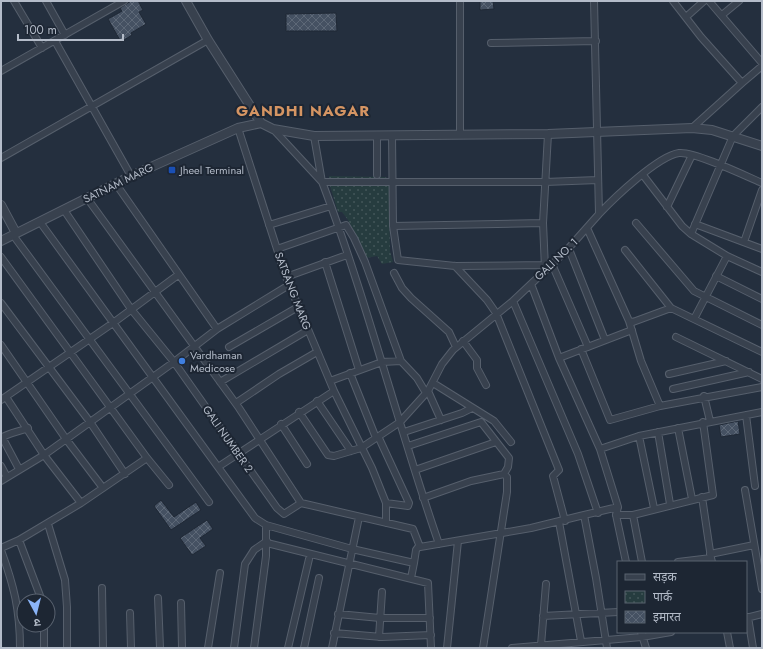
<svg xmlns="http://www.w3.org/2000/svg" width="763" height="649" font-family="Jost,'Noto Sans Devanagari',sans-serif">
<defs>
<pattern id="park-dots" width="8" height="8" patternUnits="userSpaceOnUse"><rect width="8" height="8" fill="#263c3f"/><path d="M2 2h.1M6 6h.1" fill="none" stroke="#435659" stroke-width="1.8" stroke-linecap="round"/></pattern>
<pattern id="building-cross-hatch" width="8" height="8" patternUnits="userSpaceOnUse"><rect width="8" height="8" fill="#455162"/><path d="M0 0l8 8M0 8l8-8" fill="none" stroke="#5d6877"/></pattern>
</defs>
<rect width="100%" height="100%" fill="#242f3e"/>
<path fill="url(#park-dots)" d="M329 176 385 177 389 179 390 251 393 262 382 264 377 256 366 258 348 220 342 212H338L330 186Z"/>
<path fill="url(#building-cross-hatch)" stroke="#1f2835" d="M131 1H138L143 10 139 12 146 24 131 33 132 35 121 42 108 19 122 11 120 8Z
M480 1H493L494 9 480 10Z
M336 13 337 31H286V14Z
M738 421 740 434 721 437 719 425Z
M161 500 174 517 196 502 201 510 171 530 154 506Z
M207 520 213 529 200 538 206 546 192 555 180 538Z"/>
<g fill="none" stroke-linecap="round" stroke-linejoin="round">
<defs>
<path id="minor" d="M14 1 42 48
M46 1 65 35
M460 1V135
M673 1 701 37 742 83 692 128
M709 1 762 63
M722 15 739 1
M686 17 704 1
M55 41 131 176
M491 43 596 41
M1 71 124 1
M742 83 762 66
M762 107 733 136 691 234 727 256 762 272
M238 128 286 277 334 391 372 468 386 503V523
M273 129 322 182 324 187C368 304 398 426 439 544
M314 136 322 182H545L598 180
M377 136V175
M392 136 393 226 398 260 455 266 544 265
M1 158 208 40
M643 175 682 226 691 234
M116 184 217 329
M87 198 239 408 301 503 413 529 420 547 531 528 584 515 596 578 607 648
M667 207 692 155
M64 210 131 309 174 362 277 508 284 514 301 503
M599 214C614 198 658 156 679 153 694 151 746 176 762 183
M40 222 255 518 266 525 352 549 414 563 411 578
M636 223 694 291 762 325
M695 224 762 249
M269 225 331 206
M393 226 543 223
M587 228 629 321 633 322 671 308
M13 235 209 502
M744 242 762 190
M277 249 346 225 354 238 365 262 401 361 417 378 426 393
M569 249 605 340
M625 250 671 308 762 352
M1 257 147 458 169 485
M325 262 359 370
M552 264 588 347
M455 266 487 300 496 313 559 470 553 476 565 521
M545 268 543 223 548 134
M394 273 402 288 411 298 449 332 456 347
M716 276 762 299
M286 277 347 255
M531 284 559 358 600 449 618 507 616 515
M513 301 578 454 598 513
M1 303 90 422 125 474
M694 319 727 256
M629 321 641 361 660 406
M676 337 762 379
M463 341 477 360V368L486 385
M1 345 66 439 103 488
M229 347 298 307
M581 349 610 420 660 406 762 387
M559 358 632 330
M350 373 376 438
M669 374 726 361
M330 381 382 362 401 361
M220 382 308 330
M433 383 494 421 511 442
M673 389 749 372
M428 391 441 420
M704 396 710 421
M6 397 44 455 81 503 147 458
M1 400 113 323 178 275
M317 401 351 451
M236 403 279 374 317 352
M299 412 328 455 334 456 361 448 400 422 428 391 442 364 453 350 513 301 567 250 599 214 594 1
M746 415 755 486
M281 424 307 464
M678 428 692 499
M404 432 462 413 472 408
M658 432 670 504
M378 436 409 503 408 506 386 503
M639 436 654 508
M2 437 19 469
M1 438C9 433 18 432 28 428
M408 446 481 422 509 458 508 467 504 474
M600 449 639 436 762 412
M1 466 7 477
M218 467 334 391
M415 470 496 442
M1 481 44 455 174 362 217 329 289 285
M745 490 762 589
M702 497 711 558
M423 498 471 481 504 474
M584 515 618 507
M633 515 642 562
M559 522 581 641
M48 524 65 580 67 607V648
M19 540 42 601
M267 543 428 583 431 648
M1 548 19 540 81 503
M1 550C14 586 20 610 20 648
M710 554 754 545
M626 562 616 515H633L713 495 703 422
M678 562 711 558 712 562
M414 563 416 550 419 546
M102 588 103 648
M158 598 160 648
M181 603 182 648
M130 613 131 648
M338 614 380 618H430
M543 616 618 612
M748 617 753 648
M746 618 762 614
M44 625V648
M641 632 646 648
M727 632 730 648
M334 633 382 637 431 635
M379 637 382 592
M541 645 546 584
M208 648 220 573
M234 648 245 564 254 550 267 541
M254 648 266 556V525
M288 648 309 559
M304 648 319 578
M332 648 359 517
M447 648 458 541
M483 648 507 492V477L504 474
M512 648 642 637 671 632"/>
<path id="tertiary" d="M186 1 208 40 261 123
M261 123 273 129 314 136 548 134 692 128 712 130 762 146
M1 205 16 233
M1 241 131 176 238 128 261 123"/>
</defs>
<use href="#minor" stroke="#565f6c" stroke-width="8"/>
<use href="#tertiary" stroke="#565f6c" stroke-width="10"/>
<use href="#minor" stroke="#38414e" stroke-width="6"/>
<use href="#tertiary" stroke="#38414e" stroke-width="8"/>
</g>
<rect fill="#1a4fb4" stroke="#1d2633" stroke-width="1.5" x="168" y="166" width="8" height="8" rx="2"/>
<circle fill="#3f7fe0" stroke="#1d2633" stroke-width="1.5" cx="182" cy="361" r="4"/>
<g text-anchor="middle" stroke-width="4" stroke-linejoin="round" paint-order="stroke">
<g font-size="11" fill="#b4bcc9" stroke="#1d2633" text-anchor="start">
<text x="180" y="174">Jheel Terminal</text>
<text x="190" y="359">Vardhaman<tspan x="190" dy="13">Medicose</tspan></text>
</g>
<g font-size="11" fill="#b4bcc9" stroke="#1d2633">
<text transform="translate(118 183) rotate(-26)" y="4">SATNAM MARG</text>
<text transform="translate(556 259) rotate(-44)" y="4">GALI NO. 1</text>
<text transform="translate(293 291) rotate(69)" y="4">SATSANG MARG</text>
<text transform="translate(228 439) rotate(55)" y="4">GALI NUMBER 2</text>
</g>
<g font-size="15" font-weight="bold" letter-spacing="1" fill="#d59563" stroke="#1d2633">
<text x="303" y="116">GANDHI NAGAR</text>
</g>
</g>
<rect width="763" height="649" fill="none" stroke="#b4bcc9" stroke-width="4"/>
<rect x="617" y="561" width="130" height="72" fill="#1d2633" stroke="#59626f"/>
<rect x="625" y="574" width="20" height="6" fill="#38414e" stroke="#59626f"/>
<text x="653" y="581" font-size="12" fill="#b4bcc9">सड़क</text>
<rect x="625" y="591" width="20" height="12" fill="url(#park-dots)" stroke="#59626f"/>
<text x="653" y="601" font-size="12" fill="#b4bcc9">पार्क</text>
<rect x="625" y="611" width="20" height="12" fill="url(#building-cross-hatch)" stroke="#59626f"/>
<text x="653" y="621" font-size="12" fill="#b4bcc9">इमारत</text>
<g transform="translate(36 613) rotate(173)"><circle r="19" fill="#1d2633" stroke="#59626f"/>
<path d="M0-3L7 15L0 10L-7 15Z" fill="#8ab4f8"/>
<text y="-6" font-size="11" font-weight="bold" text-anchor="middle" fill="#b4bcc9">उ</text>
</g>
<path d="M18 34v6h105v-6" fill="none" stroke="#b4bcc9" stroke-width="2"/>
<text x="24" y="34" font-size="12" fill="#b4bcc9" stroke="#1d2633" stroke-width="3" paint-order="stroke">100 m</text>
</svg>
